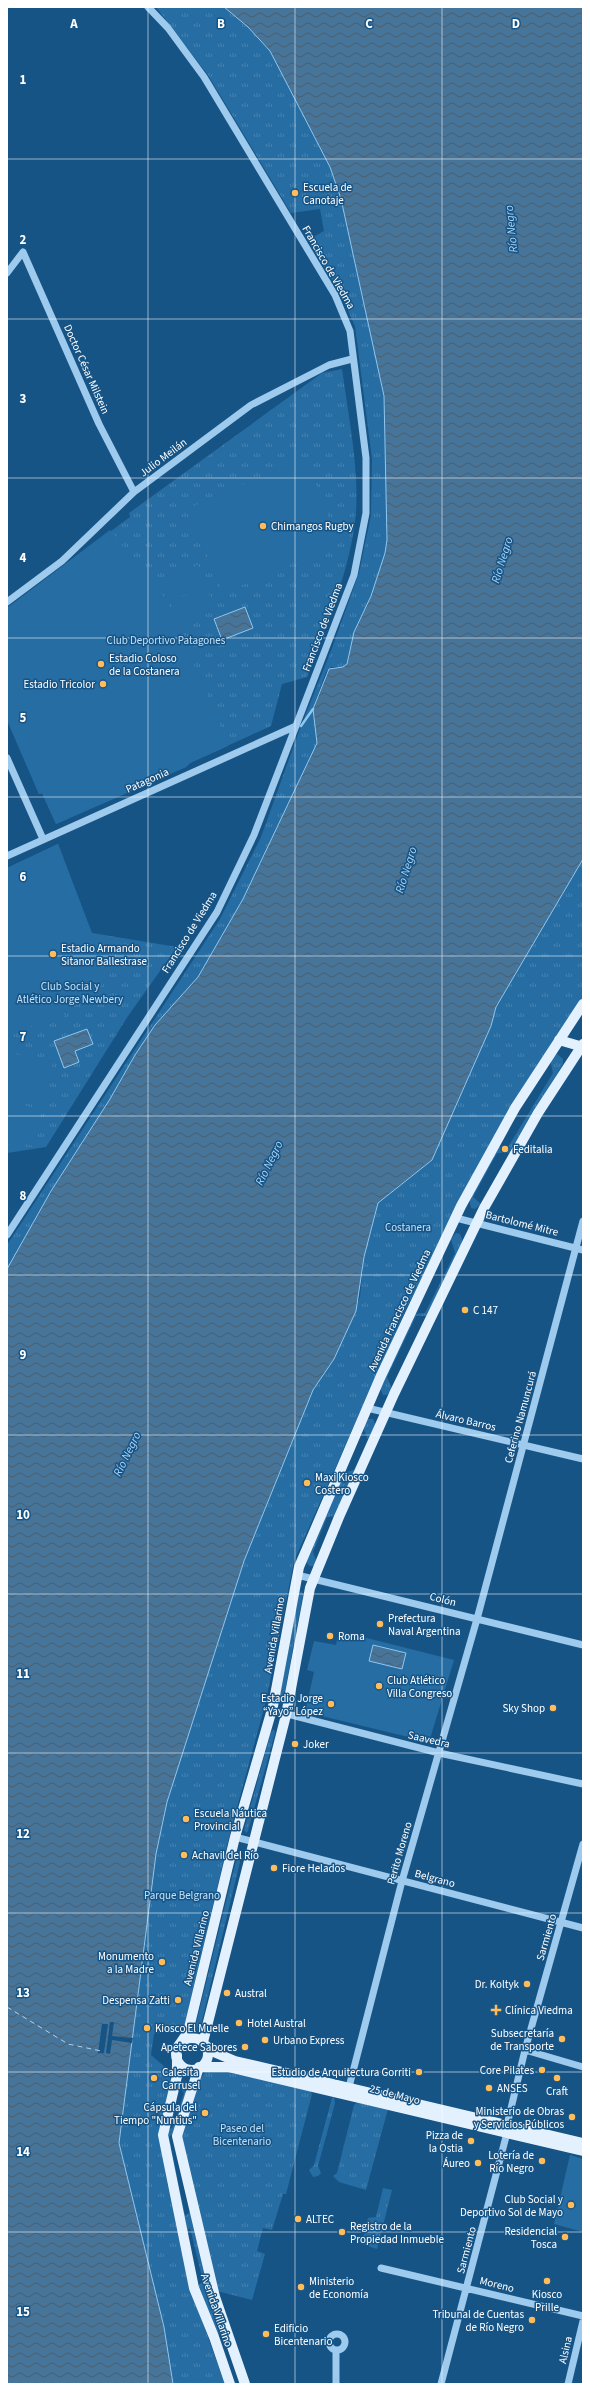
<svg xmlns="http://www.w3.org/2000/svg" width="590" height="2391" font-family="'Source Sans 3',sans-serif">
<defs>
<pattern id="grass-tufts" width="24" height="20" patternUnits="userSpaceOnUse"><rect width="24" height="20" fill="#266da3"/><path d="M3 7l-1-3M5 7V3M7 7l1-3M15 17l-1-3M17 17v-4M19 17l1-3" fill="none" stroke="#4783b1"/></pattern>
<pattern id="water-waves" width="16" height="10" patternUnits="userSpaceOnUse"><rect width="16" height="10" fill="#477499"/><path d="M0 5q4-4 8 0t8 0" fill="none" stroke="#4a5e6f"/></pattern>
</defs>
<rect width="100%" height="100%" fill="#175486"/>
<path fill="url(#grass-tufts)" d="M156 7H224L248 27 270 51 330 167 341 199 384 396 387 540 385 553 371 596 354 632 347 664 343 667H331L326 672 313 709 317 743 243 899 198 977 155 1025 135 1055 110 1099 51 1191 7 1269V1245L220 919 261 837 301 726 331 651 359 573 371 515 372 459 355 326 340 293 308 240 324 231 320 209 291 213 208 75Z
M342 369C348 413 359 467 356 511 352 567 326 624 307 677L282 684 271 726 190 763 186 767 56 824 42 793 39 794 7 720V608L130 517 129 513 322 373Z
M58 844 92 933 177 947 128 1016 46 1147 7 1153V868Z
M583 859V997L511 1106 405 1311 294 1561 266 1701 230 1833 185 2024 179 2029 154 2034 151 2055 166 2068 171 2080 159 2130 190 2288 225 2384H173L164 2327 119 2143 156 1854 167 1802 244 1561 313 1390 334 1359 360 1297 364 1257 378 1203 432 1160 491 1026 496 1007Z
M557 1054 563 1059V1064L509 1153H497L473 1197 481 1204 475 1209 471 1208 469 1198 497 1147H508L553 1073 550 1059Z
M456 1233 460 1234 463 1242 426 1316H416L387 1377 392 1389 387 1395H383L380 1388 414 1314 425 1313 455 1253 451 1239Z
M368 1419H373L376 1426 335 1516 327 1517 313 1552 317 1563 315 1566H309L306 1561 343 1473 354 1470 368 1440 363 1427Z
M302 1591 303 1594 283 1702 281 1704 279 1701 299 1593Z
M274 1729 275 1733 248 1831 246 1833 244 1830 271 1732Z
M239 1858 240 1862 200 2029 197 2031 195 2028 236 1861Z
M213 2069 310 2090 312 2094 286 2194H283L272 2230 263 2228 257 2251 265 2254 252 2300 217 2291 180 2134 200 2079 205 2072Z
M181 2081 187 2082 189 2085 173 2134 169 2137 185 2216 190 2212 223 2336 216 2332 197 2287 203 2281 190 2228 186 2232 166 2131 173 2127 184 2093 178 2085Z
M334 2097 335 2103 318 2166 321 2173 318 2176 313 2177 309 2170 314 2165 332 2098Z
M358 2102 388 2109 366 2190 339 2182 333 2176 337 2173 354 2105Z
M383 2188 392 2190 377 2249 365 2245 362 2241 368 2218 376 2217Z"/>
<path fill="#266da3" d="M306 457 338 544 223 593 187 509Z
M110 530 168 602 228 746 190 763 186 767 56 824 42 793 39 794 7 720V608Z
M198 565 207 586 170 601 162 581Z
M206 587 215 608 179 623 170 602Z
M58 844 92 934 104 974 93 996 62 1009 65 1016 46 1025 44 1021 7 1036V868Z
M11 1053 53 1063 42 1107 7 1099V1067Z
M7 1101 42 1110 34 1146 7 1140Z
M339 1631 454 1660 429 1742 305 1712 314 1672 307 1670 314 1641 336 1645Z
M570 2155 583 2159V2232L554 2224Z"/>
<path fill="url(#water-waves)" stroke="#8fc7f0" d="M224 7H583V859L496 1007 491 1026 432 1160 378 1203 364 1257 356 1311 334 1359 313 1390 244 1561 167 1802 156 1854 119 2143 164 2327 173 2384H7V1269L51 1191 110 1099 135 1055 155 1025 198 977 243 899 317 743 313 709 329 669 343 667 347 664 354 632 371 596 385 553 387 540 384 396 341 199 330 167 270 51 248 27Z
M245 607 253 628 222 640 214 619Z
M87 1029 93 1044 75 1051 79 1062 64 1068 54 1041Z
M373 1645 406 1653 402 1669 369 1661Z"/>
<path fill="#175486" d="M110 2022H114L112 2036 133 2038 132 2043 112 2040 110 2054 106 2053Z
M102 2024H108L104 2053H98Z"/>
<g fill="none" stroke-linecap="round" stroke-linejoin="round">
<path stroke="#8fc7f0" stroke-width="2.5" d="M301 726 313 709"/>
<path stroke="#a8d4f5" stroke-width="1" stroke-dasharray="5 4" stroke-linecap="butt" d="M7 2007 68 2044 101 2051"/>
<path stroke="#9dcaed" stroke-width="7" d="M7 273 23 252 99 424 134 492
M7 602 62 561 134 492 251 405 329 365 352 359
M7 758 43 839
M7 856 296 726
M456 1218 583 1250
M7 1235 217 912 254 835 354 575 366 513V458L350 331 335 295 204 77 168 28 148 7
M367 1408 583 1459
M297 1575 583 1645
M272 1710 439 1753 583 1784
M235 1837 583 1928
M525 2050 583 2067
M348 2091 402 1881 477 1619 583 1221
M381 2268 583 2316
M329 2342a8 8 0 1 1 16 0a8 8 0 1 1-16 0Z
M336 2384V2350
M441 2384 507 2133V2125L525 2050 583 1844
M568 2384 583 2321"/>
<path stroke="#e3f1ff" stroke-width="10" d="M559 1040 583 1047
M176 2054a16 16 0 1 1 32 0a16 16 0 1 1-32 0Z
M203 2042 286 1715 310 1588 339 1517 394 1394 484 1208 538 1113 583 1044
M179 2045 188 2032 235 1837 273 1706 299 1567 380 1378 461 1206 515 1108 583 1004
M205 2045 216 2053 235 2061 583 2143
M177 2055V2076L163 2135 194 2288 214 2337 230 2384
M199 2067 177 2136 215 2297 245 2384
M200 2067H228L583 2151"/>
</g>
<path fill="none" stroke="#fff" stroke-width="1" stroke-opacity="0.55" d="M148 7V2384M295 7V2384M442 7V2384M7 159H583M7 319H583M7 478H583M7 638H583M7 797H583M7 956H583M7 1116H583M7 1275H583M7 1435H583M7 1594H583M7 1753H583M7 1913H583M7 2072H583M7 2232H583"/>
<g fill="#ffbc59" stroke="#175486" stroke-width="1.5">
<circle cx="295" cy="193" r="4"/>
<circle cx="263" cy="526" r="4"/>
<circle cx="101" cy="664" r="4"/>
<circle cx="103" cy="684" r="4"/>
<circle cx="53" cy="954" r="4"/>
<circle cx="505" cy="1149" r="4"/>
<circle cx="465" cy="1310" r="4"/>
<circle cx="307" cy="1483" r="4"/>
<circle cx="380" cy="1624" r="4"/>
<circle cx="330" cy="1636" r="4"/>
<circle cx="379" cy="1686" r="4"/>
<circle cx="331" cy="1704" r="4"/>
<circle cx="553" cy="1708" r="4"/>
<circle cx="295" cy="1744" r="4"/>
<circle cx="186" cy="1819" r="4"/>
<circle cx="184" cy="1855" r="4"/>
<circle cx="274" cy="1868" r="4"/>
<circle cx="162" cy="1962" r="4"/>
<circle cx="527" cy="1984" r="4"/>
<circle cx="227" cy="1993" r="4"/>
<circle cx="178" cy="2000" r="4"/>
<path d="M494 2004h4v4h4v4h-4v4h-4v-4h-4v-4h4z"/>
<circle cx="239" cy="2023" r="4"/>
<circle cx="147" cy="2028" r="4"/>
<circle cx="562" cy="2039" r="4"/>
<circle cx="265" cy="2040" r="4"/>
<circle cx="245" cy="2047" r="4"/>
<circle cx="542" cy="2070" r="4"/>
<circle cx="419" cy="2072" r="4"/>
<circle cx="154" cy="2078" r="4"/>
<circle cx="557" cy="2078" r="4"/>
<circle cx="489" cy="2088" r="4"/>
<circle cx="205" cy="2113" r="4"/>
<circle cx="572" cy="2117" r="4"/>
<circle cx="471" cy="2141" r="4"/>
<circle cx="542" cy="2161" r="4"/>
<circle cx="478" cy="2163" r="4"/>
<circle cx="571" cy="2205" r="4"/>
<circle cx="298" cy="2219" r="4"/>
<circle cx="342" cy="2232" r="4"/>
<circle cx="565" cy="2237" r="4"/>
<circle cx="547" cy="2281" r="4"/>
<circle cx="301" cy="2287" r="4"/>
<circle cx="532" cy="2320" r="4"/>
<circle cx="266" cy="2334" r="4"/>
</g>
<g text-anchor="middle" stroke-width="3" stroke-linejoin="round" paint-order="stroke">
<g font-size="11" fill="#fff" stroke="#175486" text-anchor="start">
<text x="303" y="191">Escuela de<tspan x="303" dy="13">Canotaje</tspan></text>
<text x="271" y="530">Chimangos Rugby</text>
<text x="109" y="662">Estadio Coloso<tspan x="109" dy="13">de la Costanera</tspan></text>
<text x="95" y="688" text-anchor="end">Estadio Tricolor</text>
<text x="61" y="952">Estadio Armando<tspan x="61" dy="13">Sitanor Ballestrase</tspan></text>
<text x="513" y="1153">Feditalia</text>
<text x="473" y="1314">C 147</text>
<text x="315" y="1481">Maxi Kiosco<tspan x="315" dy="13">Costero</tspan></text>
<text x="388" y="1622">Prefectura<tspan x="388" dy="13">Naval Argentina</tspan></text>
<text x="338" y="1640">Roma</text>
<text x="387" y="1684">Club Atlético<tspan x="387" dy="13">Villa Congreso</tspan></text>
<text x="323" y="1702" text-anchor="end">Estadio Jorge<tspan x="323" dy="13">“Yayo” López</tspan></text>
<text x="545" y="1712" text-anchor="end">Sky Shop</text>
<text x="303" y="1748">Joker</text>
<text x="194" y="1817">Escuela Náutica<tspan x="194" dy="13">Provincial</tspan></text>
<text x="192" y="1859">Achavil del Río</text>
<text x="282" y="1872">Fiore Helados</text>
<text x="154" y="1960" text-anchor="end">Monumento<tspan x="154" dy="13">a la Madre</tspan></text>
<text x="519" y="1988" text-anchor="end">Dr. Koltyk</text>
<text x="235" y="1997">Austral</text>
<text x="170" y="2004" text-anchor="end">Despensa Zatti</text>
<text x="505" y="2014">Clínica Viedma</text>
<text x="247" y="2027">Hotel Austral</text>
<text x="155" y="2032">Kiosco El Muelle</text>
<text x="554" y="2037" text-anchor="end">Subsecretaría<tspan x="554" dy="13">de Transporte</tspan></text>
<text x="273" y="2044">Urbano Express</text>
<text x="237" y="2051" text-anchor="end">Apetece Sabores</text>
<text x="534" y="2074" text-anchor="end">Core Pilates</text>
<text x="162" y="2076">Calesita<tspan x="162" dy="13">Carrusel</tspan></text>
<text x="411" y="2076" text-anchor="end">Estudio de Arquitectura Gorriti</text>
<text x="497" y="2092">ANSES</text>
<text x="557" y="2095" text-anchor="middle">Craft</text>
<text x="197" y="2111" text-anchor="end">Cápsula del<tspan x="197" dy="13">Tiempo "Nuntius"</tspan></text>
<text x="564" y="2115" text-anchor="end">Ministerio de Obras<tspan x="564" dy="13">y Servicios Públicos</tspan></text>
<text x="463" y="2139" text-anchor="end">Pizza de<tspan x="463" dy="13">la Ostia</tspan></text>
<text x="534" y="2159" text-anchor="end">Lotería de<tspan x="534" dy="13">Río Negro</tspan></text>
<text x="470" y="2167" text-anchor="end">Áureo</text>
<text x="563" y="2203" text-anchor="end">Club Social y<tspan x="563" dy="13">Deportivo Sol de Mayo</tspan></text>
<text x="306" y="2223">ALTEC</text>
<text x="350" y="2230">Registro de la<tspan x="350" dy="13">Propiedad Inmueble</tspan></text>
<text x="557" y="2235" text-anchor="end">Residencial<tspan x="557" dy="13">Tosca</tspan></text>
<text x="309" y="2285">Ministerio<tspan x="309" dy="13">de Economía</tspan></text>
<text x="547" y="2298" text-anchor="middle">Kiosco<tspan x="547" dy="13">Prille</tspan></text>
<text x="524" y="2318" text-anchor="end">Tribunal de Cuentas<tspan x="524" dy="13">de Río Negro</tspan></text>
<text x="274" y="2332">Edificio<tspan x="274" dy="13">Bicentenario</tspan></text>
</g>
<g font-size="11" fill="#fff" stroke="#175486">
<text transform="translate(329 267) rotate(60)" y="4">Francisco de Viedma</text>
<text transform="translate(87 369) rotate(66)" y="4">Doctor César Milstein</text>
<text transform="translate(163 457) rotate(-37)" y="4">Julio Meilán</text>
<text transform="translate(322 627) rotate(-69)" y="4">Francisco de Viedma</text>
<text transform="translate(147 780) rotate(-24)" y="4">Patagonia</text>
<text transform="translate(189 932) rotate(-58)" y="4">Francisco de Viedma</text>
<text transform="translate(522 1223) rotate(14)" y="4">Bartolomé Mitre</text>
<text transform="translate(399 1310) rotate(-65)" y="4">Avenida Francisco de Viedma</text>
<text transform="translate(520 1417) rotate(-75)" y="4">Ceferino Namuncurá</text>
<text transform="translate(466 1420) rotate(13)" y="4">Álvaro Barros</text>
<text transform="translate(443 1599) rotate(14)" y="4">Colón</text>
<text transform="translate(274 1635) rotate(-80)" y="4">Avenida Villarino</text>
<text transform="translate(429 1739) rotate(13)" y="4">Saavedra</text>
<text transform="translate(399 1853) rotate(-74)" y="4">Perito Moreno</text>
<text transform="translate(435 1878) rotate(15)" y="4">Belgrano</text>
<text transform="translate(546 1937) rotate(-74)" y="4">Sarmiento</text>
<text transform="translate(196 1948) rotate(-76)" y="4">Avenida Villarino</text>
<text transform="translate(395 2094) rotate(14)" y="4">25 de Mayo</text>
<text transform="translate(466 2250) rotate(-75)" y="4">Sarmiento</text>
<text transform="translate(497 2284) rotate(14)" y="4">Moreno</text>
<text transform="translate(217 2310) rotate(71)" y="4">Avenida Villarino</text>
<text transform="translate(565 2350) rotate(-77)" y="4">Alsina</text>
</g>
<g font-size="11" fill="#c2e2fa" stroke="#175486">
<text x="166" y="644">Club Deportivo Patagones</text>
<text x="70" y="990">Club Social y<tspan x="70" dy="13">Atlético Jorge Newbery</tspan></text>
<text x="408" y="1231">Costanera</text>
<text x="182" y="1899">Parque Belgrano</text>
<text x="242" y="2132">Paseo del<tspan x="242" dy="13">Bicentenario</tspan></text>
</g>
<g font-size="12" font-style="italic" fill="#a8d4f5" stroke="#175486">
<text transform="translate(511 229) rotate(-96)" y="4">Río Negro</text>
<text transform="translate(502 560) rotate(-73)" y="4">Río Negro</text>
<text transform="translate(406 870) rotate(-73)" y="4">Río Negro</text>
<text transform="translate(269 1163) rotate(-64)" y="4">Río Negro</text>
<text transform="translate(127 1454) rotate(-64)" y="4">Río Negro</text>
</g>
</g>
<g font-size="13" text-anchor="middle" font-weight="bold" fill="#fff" stroke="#175486" stroke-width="3" stroke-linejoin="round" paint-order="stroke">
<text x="74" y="28">A</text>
<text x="221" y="28">B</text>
<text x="369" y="28">C</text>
<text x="516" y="28">D</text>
<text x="23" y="84">1</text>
<text x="23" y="244">2</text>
<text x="23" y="403">3</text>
<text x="23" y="562">4</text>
<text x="23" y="722">5</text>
<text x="23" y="881">6</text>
<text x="23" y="1041">7</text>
<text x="23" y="1200">8</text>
<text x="23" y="1359">9</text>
<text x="23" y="1519">10</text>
<text x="23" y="1678">11</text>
<text x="23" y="1838">12</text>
<text x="23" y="1997">13</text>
<text x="23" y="2156">14</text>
<text x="23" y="2316">15</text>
</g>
<rect width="590" height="2391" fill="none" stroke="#ffffff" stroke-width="16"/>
</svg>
